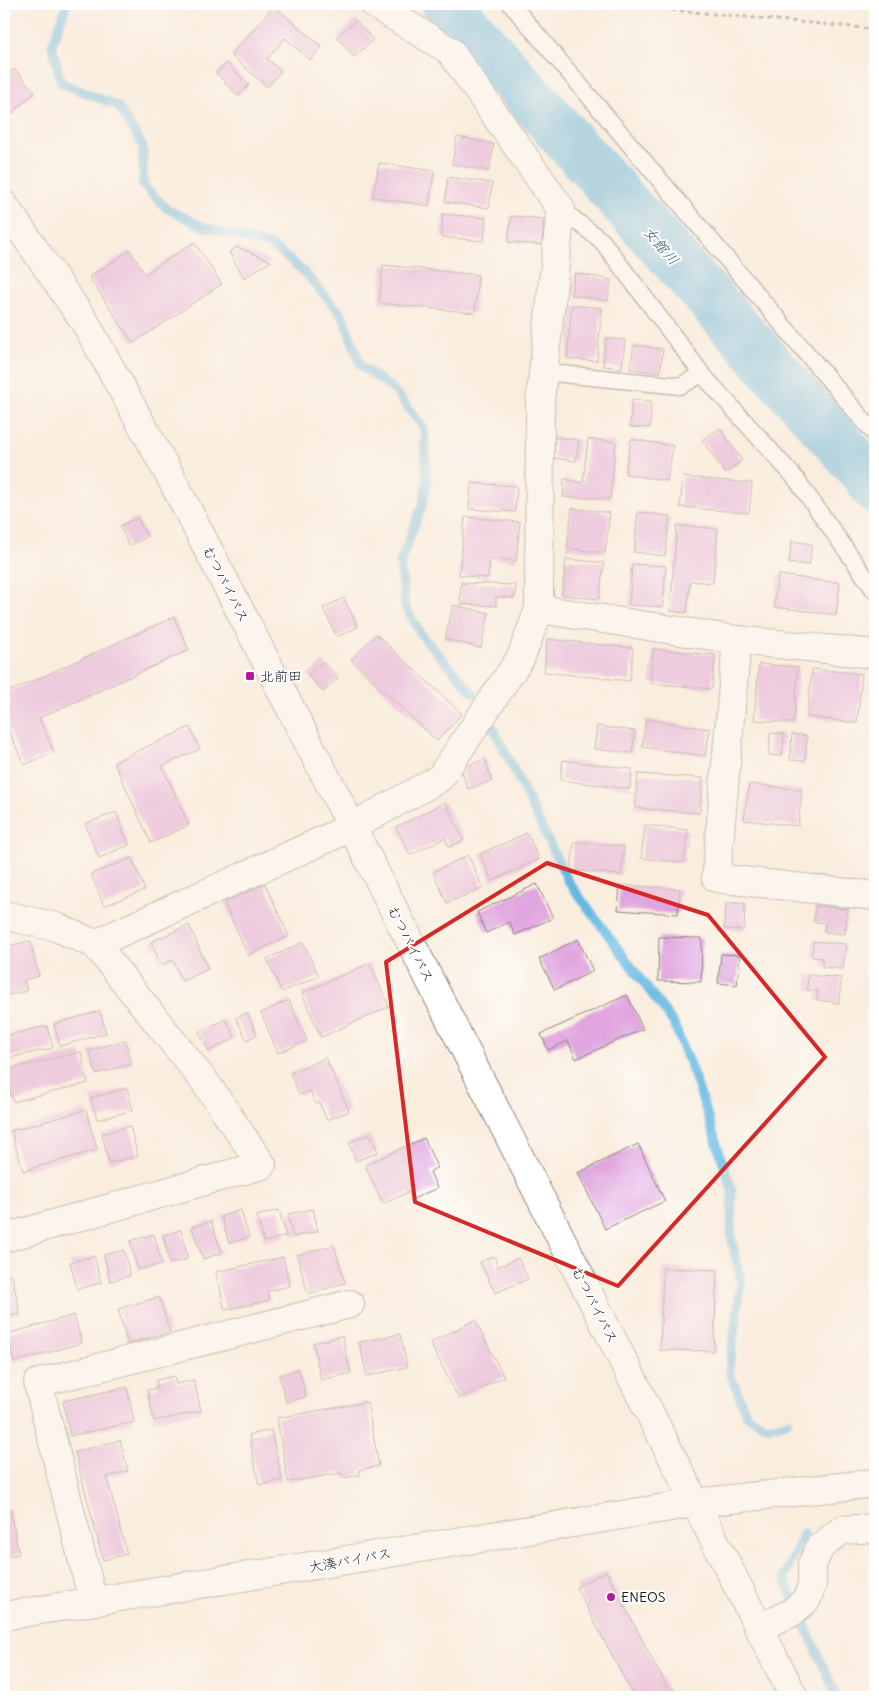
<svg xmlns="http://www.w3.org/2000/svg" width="879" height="1701" font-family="Delius,'Klee One',sans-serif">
<rect width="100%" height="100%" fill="#fff"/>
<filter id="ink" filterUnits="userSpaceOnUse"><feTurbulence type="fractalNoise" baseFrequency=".02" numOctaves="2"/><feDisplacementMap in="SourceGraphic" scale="10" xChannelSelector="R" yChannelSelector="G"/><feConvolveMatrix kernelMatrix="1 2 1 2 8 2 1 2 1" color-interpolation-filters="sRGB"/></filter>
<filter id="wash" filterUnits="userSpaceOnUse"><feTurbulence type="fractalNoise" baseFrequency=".0096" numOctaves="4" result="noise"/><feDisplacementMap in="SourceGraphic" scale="20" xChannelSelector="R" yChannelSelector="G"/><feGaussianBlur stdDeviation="1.12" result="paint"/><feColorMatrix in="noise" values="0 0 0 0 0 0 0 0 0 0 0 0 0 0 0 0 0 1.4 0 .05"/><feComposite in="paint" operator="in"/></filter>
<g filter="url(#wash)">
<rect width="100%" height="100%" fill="#f9edde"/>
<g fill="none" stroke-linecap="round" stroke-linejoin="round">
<path stroke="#66b9e2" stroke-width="9" d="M67 4 52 45 61 83 118 106 143 147V185L167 209 204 227 273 246 302 270 343 316 361 366 394 390 424 428 427 480 423 504 400 562 405 606 422 636 474 694
M493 727 568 881 674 1024 695 1078 732 1190 731 1236 741 1281 729 1371 747 1416 769 1427 788 1422
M803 1534 784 1578 837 1697"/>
<path stroke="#66b9e2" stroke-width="50" d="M447 4 868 476 875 488"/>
</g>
<g id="blocks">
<path fill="#e0a4de" d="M274 6 322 47 310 60 285 38 267 59 281 71 267 87 231 55Z
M356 20 373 40 354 57 337 37Z
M227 63 249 85 238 96 216 73Z
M14 69 35 92 4 121V78Z
M457 137 494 144 489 171 452 164Z
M379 163 434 171 429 206 373 197Z
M448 177 492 183 489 208 445 202Z
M443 214 486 218 484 241 441 237Z
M511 216 544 219 542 245 508 242Z
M194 242 222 284 133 343 89 277 130 250 145 274Z
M237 247 271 261 244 278 229 252Z
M383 265 478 275 475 313 379 303Z
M575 273 611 280 608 301 571 295Z
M572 305 602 308 597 361 567 359Z
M606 338 625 340 622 368 603 366Z
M634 345 663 349 660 373 630 369Z
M632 400 651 401 650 428 630 427Z
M720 428 742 461 725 473 702 440Z
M555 437 579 440 576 461 553 458Z
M588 439 616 442 610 499 563 497 564 479 583 483Z
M631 439 673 446 667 481 625 474Z
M683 477 752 483 749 513 680 507Z
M471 483 517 486 515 512 469 509Z
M572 508 610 513 605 553 567 548Z
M638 512 670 516 665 556 634 552Z
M465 517 520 522 516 561 490 558 488 578 459 575Z
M137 518 147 537 129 546 120 526Z
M677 525 718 529 713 583 690 581 687 613 670 611Z
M792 541 812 544 809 565 789 563Z
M566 559 604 563 599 599 562 595Z
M632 564 666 566 663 607 629 605Z
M778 575 840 583 836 615 774 607Z
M461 583 516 585 515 598 496 597V606L460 604Z
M344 598 358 627 337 637 323 608Z
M453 605 489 613 481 648 445 639Z
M174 617 189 650 39 718 54 752 24 765 4 719V694Z
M376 634 462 714 437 741 351 660Z
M547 639 633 648 630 681 544 672Z
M653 649 715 655 712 689 650 683Z
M323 662 338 678 323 692 308 675Z
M759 664 798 667 794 723 754 720Z
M812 669 862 674 857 723 807 717Z
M646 719 710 729 705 756 642 747Z
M597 726 635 731 632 753 594 749Z
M190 727 200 749 162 766 189 825 151 843 114 762Z
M770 733 784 734 782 756 769 755Z
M792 734 807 736 805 761 790 760Z
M485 759 492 781 468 789 461 768Z
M563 760 632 769 630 789 560 780Z
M638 774 703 778 700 813 635 808Z
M749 784 802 790 798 826 744 820Z
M445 802 464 840 449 847 445 838 410 855 396 827Z
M116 812 129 845 99 858 85 824Z
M645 825 688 830 684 863 641 858Z
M527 833 539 859 492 881 480 854Z
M574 842 624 846 621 875 571 870Z
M468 855 483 888 447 903 433 872Z
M132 858 145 890 104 906 91 874Z
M265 884 289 936 248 955 224 903Z
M537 884 553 918 515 935 509 922 486 933 477 912Z
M620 885 680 889 678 914 618 910Z
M726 903H745L744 930 724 929Z
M815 906 848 909 845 934 824 932 825 923 814 922Z
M189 925 208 969 182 981 173 960 161 965 151 942Z
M659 937 702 938 701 982 658 981Z
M578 939 593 971 555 990 539 959Z
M30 941 39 976 24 980 27 991 4 996V947Z
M813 941 846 944 843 969 822 967V958L812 957Z
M303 942 319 976 282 992 267 959Z
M721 954 740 955 737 985 718 983Z
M370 963 389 1007 321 1037 302 993Z
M808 975 841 978 839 1003 817 1000 818 991 807 990Z
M627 995 643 1029 576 1059 568 1041 548 1050 541 1034Z
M289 1000 307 1041 278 1053 261 1013Z
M100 1011 106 1033 60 1046 54 1024Z
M247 1013 257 1034 247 1040 236 1018Z
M226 1019 235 1038 209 1051 199 1032Z
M47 1026 53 1048 9 1058 4 1036Z
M125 1040 132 1064 96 1074 89 1051Z
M81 1052 88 1083 13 1102 5 1070Z
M326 1058 349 1111 327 1120 319 1102 316 1104 310 1091 299 1095 290 1073Z
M127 1088 133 1110 97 1120 91 1098Z
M86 1110 97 1150 23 1171 11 1131Z
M130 1126 138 1156 109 1163 102 1134Z
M370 1134 378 1152 356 1161 349 1142Z
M424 1138 437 1167 430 1172 437 1188 413 1199 409 1192 383 1204 365 1165Z
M638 1144 665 1201 605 1229 578 1173Z
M313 1209 318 1231 293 1237 288 1214Z
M241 1210 249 1237 229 1243 221 1216Z
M279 1210 286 1236 264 1242 257 1216Z
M211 1221 222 1253 203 1259 192 1227Z
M181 1230 188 1259 170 1264 163 1235Z
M154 1234 162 1264 138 1270 130 1241Z
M334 1245 345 1283 308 1294 297 1255Z
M124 1250 130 1276 110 1281 104 1255Z
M94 1256 101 1283 77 1289 70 1262Z
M494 1256 498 1267 518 1258 528 1279 495 1293 480 1262Z
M283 1257 290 1286 267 1291 270 1300 225 1310 216 1272Z
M663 1268 717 1270 714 1351 660 1350Z
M12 1275 20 1314 4 1317V1277Z
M159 1297 170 1332 128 1344 118 1309Z
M74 1315 82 1343 14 1362 7 1334Z
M475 1320 504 1377 459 1399 430 1343Z
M400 1334 407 1367 367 1376 359 1342Z
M342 1336 351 1373 321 1380 313 1343Z
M299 1369 306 1397 286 1402 279 1375Z
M174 1376 176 1384 194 1380 201 1411 154 1421 147 1390 158 1388 156 1380Z
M127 1387 134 1422 70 1436 63 1401Z
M367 1402 379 1466 359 1470 360 1475 343 1478 342 1473 288 1482 277 1418Z
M271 1430 282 1480 259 1485 249 1435Z
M120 1440 128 1471 107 1477 127 1554 103 1560 75 1452Z
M10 1508 19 1554 4 1557V1509Z
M606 1571 672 1697H634L576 1587Z"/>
</g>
</g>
<g filter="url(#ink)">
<use href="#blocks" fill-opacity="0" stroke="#8a847d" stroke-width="1"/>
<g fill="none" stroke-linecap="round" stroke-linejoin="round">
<defs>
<path id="service" d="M511 4 875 434
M561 209 602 241 702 374 796 479 875 591
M543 372 680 386 702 374"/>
<path id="minor" d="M539 609 737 640 875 654
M737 640 716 878 875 896
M4 915 56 927 95 944 205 1082 262 1165 4 1238
M95 944 352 827 440 778 521 657 539 609 540 402 561 209 450 51 374 4
M93 1601 38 1383 350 1304
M759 1627 791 1613 807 1599 812 1584V1565L820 1547 842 1530 875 1528"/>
<path id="trunk" d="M4 205 86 324 170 476 352 827 794 1697
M4 1616 695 1503"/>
<path id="motorway" d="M695 1503 875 1483"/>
</defs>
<use href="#service" stroke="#8a847d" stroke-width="19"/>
<use href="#minor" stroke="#8a847d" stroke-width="30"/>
<use href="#trunk" stroke="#8a847d" stroke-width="30"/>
<use href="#motorway" stroke="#8a847d" stroke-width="30"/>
<path stroke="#8a847d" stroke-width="3" stroke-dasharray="4 4" stroke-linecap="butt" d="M641 4 649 8 875 29"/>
<use href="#service" stroke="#fff" stroke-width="16"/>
<use href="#minor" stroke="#fff" stroke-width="28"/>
<use href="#trunk" stroke="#fff" stroke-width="28"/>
<use href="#motorway" stroke="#fff" stroke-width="28"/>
</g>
</g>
<path d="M0 0H879V1701H0ZM547 863 708 915 825 1057 618 1286 415 1202 386 962Z" fill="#f9edde" fill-opacity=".55" fill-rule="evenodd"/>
<path fill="none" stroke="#d62828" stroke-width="4" stroke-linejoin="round" d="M547 863 708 915 825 1057 618 1286 415 1202 386 962Z"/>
<g fill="#b5179e" stroke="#fff" stroke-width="2">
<rect x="245" y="671" width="10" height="10" rx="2.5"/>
<circle cx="611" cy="1597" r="5"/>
</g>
<g text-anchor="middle" stroke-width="4" stroke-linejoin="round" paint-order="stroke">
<g font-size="14" fill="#1c1c1c" stroke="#fff">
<text transform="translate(226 584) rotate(63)" y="5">むつバイパス</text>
<text transform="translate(411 944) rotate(63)" y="5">むつバイパス</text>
<text transform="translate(595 1305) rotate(63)" y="5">むつバイパス</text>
<text transform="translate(350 1560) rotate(-10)" y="5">大湊バイパス</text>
</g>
<g font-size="14" fill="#1c1c1c" stroke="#fff" text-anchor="start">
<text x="260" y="681">北前田</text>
<text x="621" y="1602">ENEOS</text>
</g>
<g font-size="15" font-style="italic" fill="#3a5b6b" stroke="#fff">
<text transform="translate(661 246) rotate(49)" y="5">女館川</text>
</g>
</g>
<rect width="879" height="1701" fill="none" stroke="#fff" stroke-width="20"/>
</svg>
